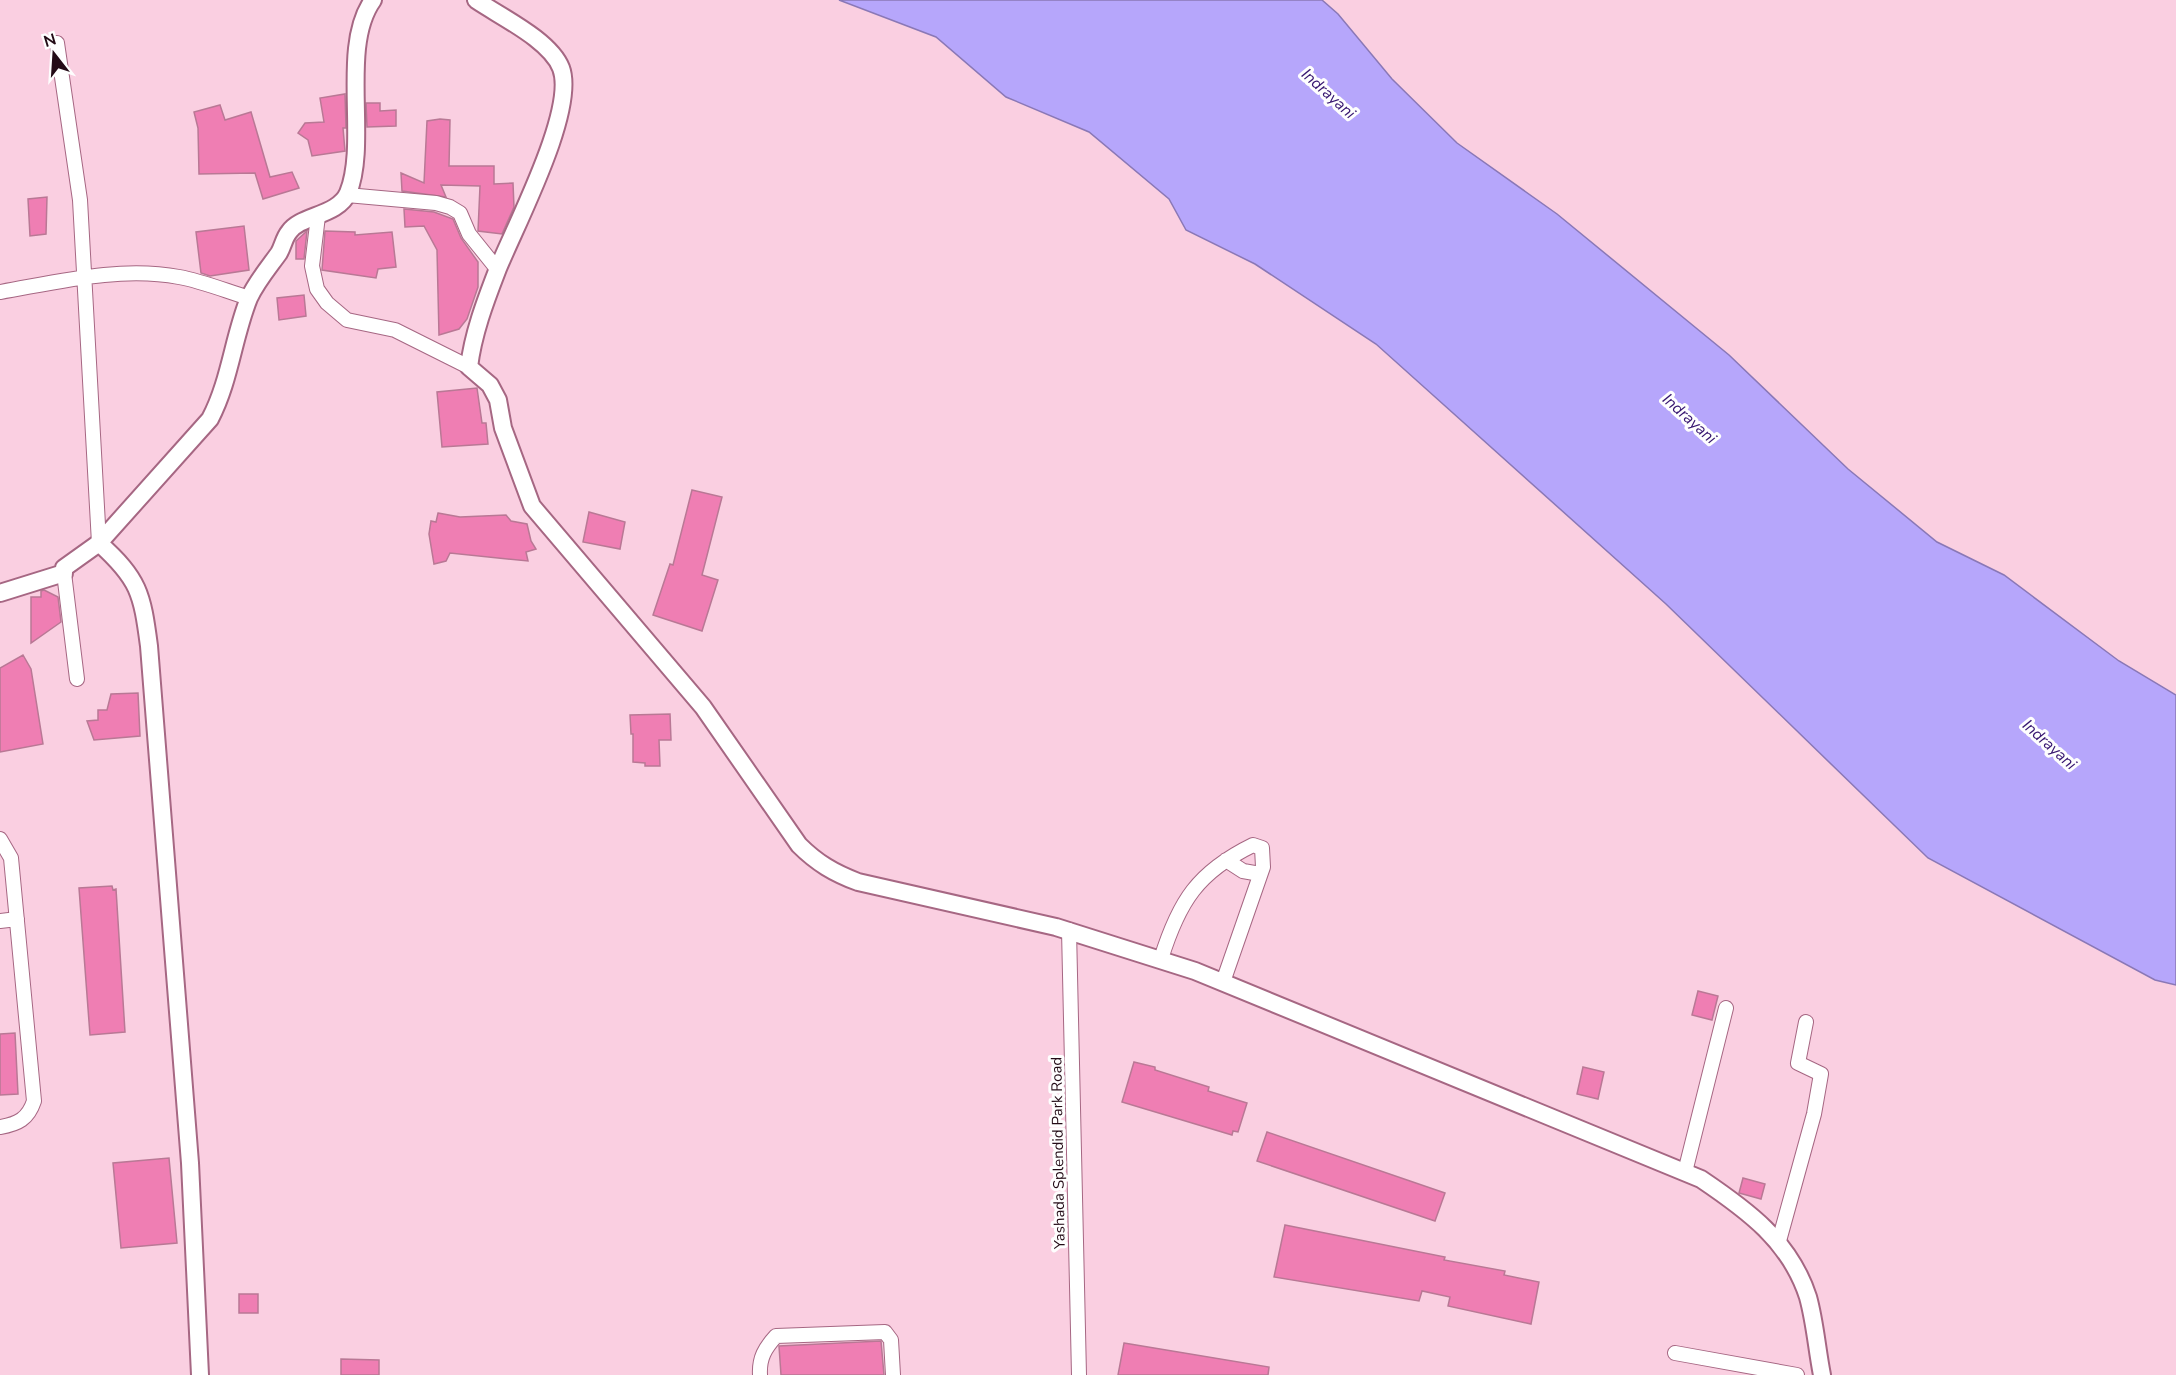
<svg xmlns="http://www.w3.org/2000/svg" width="2176" height="1375" font-family="'Nunito Sans',sans-serif">
<rect width="100%" height="100%" fill="#facfe1"/>
<path fill="#b6a6fb" stroke="#8a78b6" stroke-width="1.5" d="M839 0H1322L1338 14 1392 79 1457 143 1557 214 1729 355 1848 469 1937 542 2004 575 2119 661 2176 695V985L2155 980 1928 858 1666 604 1376 344 1255 264 1186 230 1169 199 1089 132 1006 97 936 37Z"/>
<path fill="#ef7eb3" stroke="#b97895" stroke-width="1.5" d="M345 94 346 128H343L345 151 312 156 308 140 298 133 305 123 324 122 320 98Z
M366 103H380V111L396 110V126L367 127Z
M220 105 225 120 251 112 270 177 292 172 299 188 263 199 255 173 199 174 198 128 194 112Z
M440 119 450 120 449 166H494V184L513 183 514 207 502 234 478 231 480 186 441 185 446 197 402 191 401 173 424 183 427 121Z
M47 197 46 234 30 236 28 199Z
M404 209 434 212 453 219 461 238 478 262V287L467 319 459 329 439 335 437 250 424 226 405 227Z
M244 226 249 270 210 276 201 273 196 232Z
M307 231 304 259H296V241Z
M325 231 355 232V235L392 232 396 267 378 269 376 278 322 270Z
M304 295 306 316 279 320 277 298Z
M477 388 482 423H486L488 444 442 447 437 392Z
M692 490 722 497 702 575 718 580 702 631 653 615 670 564 673 565Z
M589 512 625 522 620 549 583 542Z
M438 513 460 517 506 515 511 521 527 524 531 541 536 549 526 552 528 561 450 553 446 561 434 564 429 534 431 521 436 522Z
M44 590 58 597 61 622 31 643V597H41V591Z
M23 655 31 669 43 744 0 752V668Z
M138 693 140 736 94 740 87 721 98 720V710H107L111 694Z
M670 714 671 740H659L660 766H645V763L633 762V734H631L630 715Z
M112 886 113 890 116 889 125 1032 90 1035 79 888Z
M1698 991 1718 996 1712 1020 1692 1015Z
M15 1033 18 1094 0 1095V1034Z
M1134 1062 1155 1067V1070L1209 1087 1208 1091 1247 1103 1238 1132 1233 1131 1232 1135 1122 1102Z
M1583 1067 1604 1072 1598 1099 1577 1094Z
M1267 1132 1445 1193 1435 1221 1257 1161Z
M169 1158 177 1243 121 1248 113 1163Z
M1743 1178 1765 1184 1761 1199 1739 1193Z
M1285 1225 1445 1257 1444 1260 1505 1271 1504 1275 1539 1282 1531 1324 1448 1306 1450 1297 1422 1291 1419 1301 1274 1277Z
M239 1294H258V1313H239Z
M881 1341 884 1375H781L779 1346Z
M1124 1343 1269 1367 1268 1375H1118Z
M341 1359 379 1360V1375H341Z"/>
<g fill="none" stroke-linecap="round" stroke-linejoin="round">
<defs>
<path id="minor" d="M57 43 80 200 99 543
M347 195 436 203 450 207 460 213 469 234 498 270
M318 216 312 266 317 289 327 303 347 320 395 330 469 367
M0 292C58 282 120 266 179 277 202 281 226 291 249 298
M64 573 77 679
M0 839 11 858 34 1101C28 1119 18 1124 0 1127
M1226 860 1243 871 1260 874
M0 921 17 919
M1069 930 1079 1375
M1161 959C1179 901 1198 872 1253 845L1262 848 1263 867 1223 982
M1685 1172 1726 1008
M1779 1241 1814 1114 1821 1074 1798 1063 1806 1022
M1675 1353 1797 1375
M760 1375C759 1358 765 1348 776 1336L885 1332 891 1340 893 1375"/>
<path id="tertiary" d="M476 0C501 17 550 40 561 68 577 110 514 228 497 271 485 302 473 334 469 367L490 385 498 400 503 428 532 506 703 707 799 845C817 863 834 873 858 882L1056 927 1195 971 1701 1179C1747 1210 1790 1241 1808 1297 1815 1322 1817 1350 1822 1375
M99 543C139 579 142 593 149 646L190 1163 200 1375
M0 593 64 573V568L99 543 210 419C230 381 233 338 249 298 257 281 269 267 279 253 283 246 284 238 289 232 300 215 338 216 348 193 369 142 339 47 373 0"/>
</defs>
<use href="#minor" stroke="#a66783" stroke-width="16"/>
<use href="#tertiary" stroke="#a66783" stroke-width="20"/>
<use href="#minor" stroke="#fff" stroke-width="14"/>
<use href="#tertiary" stroke="#fff" stroke-width="16"/>
</g>
<g text-anchor="middle" stroke-width="6" stroke-linejoin="round" paint-order="stroke">
<g font-size="15" fill="#230b16" stroke="#fefefe">
<text transform="translate(1058 1153) rotate(-91)" y="5">Yashada Splendid Park Road</text>
</g>
<g font-size="16" font-style="italic" fill="#35146f" stroke="#fefefe">
<text transform="translate(1329 93) rotate(42)" y="6">Indrayani</text>
<text transform="translate(1690 418) rotate(42)" y="6">Indrayani</text>
<text transform="translate(2050 744) rotate(42)" y="6">Indrayani</text>
</g>
</g>
<g transform="translate(54 54) rotate(343)" stroke="#fefefe" stroke-width="4.5" paint-order="stroke">
<path d="M0-4.5L10 22L0 15L-10 22Z" fill="#230b16"/>
<text y="-9" font-size="16" font-weight="bold" text-anchor="middle" fill="#230b16">N</text>
</g>
</svg>
